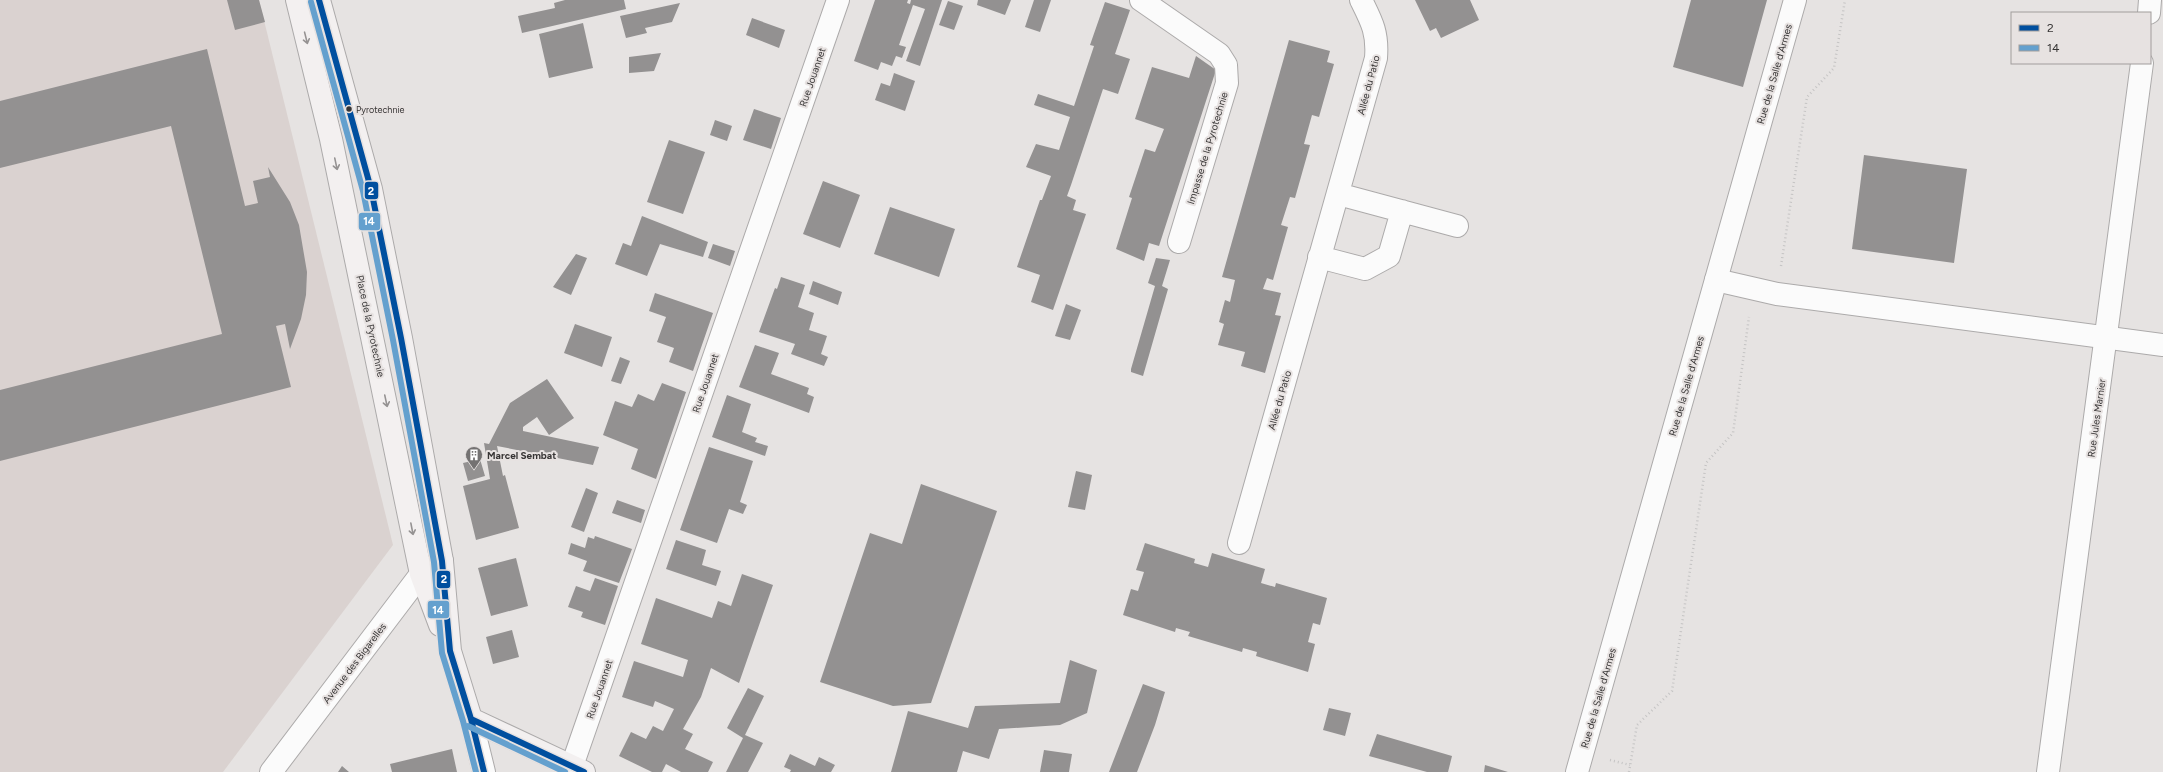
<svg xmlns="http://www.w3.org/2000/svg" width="2163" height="772" font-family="Figtree,sans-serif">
<rect width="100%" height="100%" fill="#e6e3e2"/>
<path fill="#dad2d0" d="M0 0H259L393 545 223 772H0Z"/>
<path fill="#939191" d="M227 0H259L265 22 235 30Z
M565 0H624L626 9 522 33 518 16 555 8 554 3Z
M875 0H908L907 3 910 4 911 0H942L920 66 906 61 925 9 913 5 899 45 906 47 902 58 896 56 892 66 881 62 878 70 854 61Z
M978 0H1011L1005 15 977 5Z
M1034 0H1051L1040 32 1025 27Z
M1415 0H1470L1479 20 1441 38 1436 28 1430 31Z
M1691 0H1767L1743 87 1673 67Z
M948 1 963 6 954 30 939 25Z
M1105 2 1130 10 1115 54 1130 59 1118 94 1103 89 1071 185 1067 196 1076 200 1073 210 1086 214 1053 310 1031 302 1040 275 1017 267 1040 200H1042L1051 176 1026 167 1036 144 1059 150 1070 117 1034 105 1038 94 1074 106 1094 46 1090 45Z
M680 3 672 22 645 28 647 33 626 38 620 16Z
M752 18 785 30 779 48 746 35Z
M583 23 593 68 549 78 539 34Z
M1289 40 1330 51 1327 62 1334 64 1319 117 1312 115 1307 133 1304 144 1310 145 1295 198 1290 197 1281 225 1288 227 1273 280 1267 278 1263 289 1281 293 1275 315 1281 316 1265 373 1241 366 1245 352 1218 345 1224 324 1219 322 1225 300 1230 302 1235 280 1222 277Z
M207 49 245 206 258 203 253 181 270 177 268 167 290 202 299 225 307 272 306 295 301 319 290 349 285 324 276 326 291 387 0 461V390L222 334 171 126 0 168V101Z
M661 53 654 71 629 73V57Z
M1196 56 1216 70 1159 246 1149 243 1144 261 1116 249 1132 198 1129 197 1145 149 1155 152 1164 129 1135 119 1152 67 1189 78Z
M894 73 915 81 905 111 875 100 881 83 890 86Z
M754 109 781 118 771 149 743 140Z
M715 120 732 126 727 141 710 135Z
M669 140 705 152 683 214 647 202Z
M1864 155 1967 169 1954 263 1852 249Z
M823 181 860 195 840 248 803 234Z
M890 207 955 229 939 277 874 254Z
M642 216 708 242 703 257 660 244 647 276 615 264 623 243 631 246Z
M713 244 735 251 730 266 708 258Z
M576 254 587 258 571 295 553 287Z
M1156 258 1170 260 1162 286 1168 289 1143 376 1131 372V369L1155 286 1148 283Z
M781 277 805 285 798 307 814 313 809 330 827 336 821 354 828 357 824 366 791 354 795 344 759 332 775 288 777 289Z
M813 281 842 292 838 305 809 294Z
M655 293 713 313 693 371 669 362 674 348 657 342 666 317 649 311Z
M1066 304 1081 310 1070 340 1055 336Z
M575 324 612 337 602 367 564 353Z
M755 345 779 353 771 374 809 388 807 394 814 397 809 413 739 387Z
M620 357 630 361 621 384 611 381Z
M547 379 574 418 549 435 537 417 523 427V431L599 447 593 465 497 446 503 476 505 475 519 528 476 540 463 486 490 479 484 443 489 444 510 403Z
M662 383 686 392 656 479 631 469 638 449 603 435 615 401 632 407 638 394 654 401Z
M727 395 751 404 742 432 757 438 755 442 768 446 765 456 712 437Z
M709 447 753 461 740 502 747 505 743 514 729 509 717 543 680 530Z
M480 459 485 476 468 481 463 463Z
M1076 471 1092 475 1085 510 1068 507Z
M921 484 997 511 931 703 893 706 820 682 870 533 902 544Z
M586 488 598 493 584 532 571 527Z
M617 500 645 510 641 523 612 513Z
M595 536 632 549 619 583 583 571 587 561 568 554 571 543 585 548 588 537 594 539Z
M676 540 706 550 702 565 721 571 716 586 666 569Z
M1145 543 1195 559 1194 563 1208 567 1212 553 1265 569 1261 583 1275 587 1276 583 1327 598 1320 625 1313 623 1308 642 1315 644 1308 672 1256 656 1257 652 1243 648 1242 652 1188 636 1190 632 1176 628 1175 632 1123 615 1131 589 1138 591 1144 572 1136 570Z
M516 558 528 606 491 616 478 568Z
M742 574 773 585 739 683 711 668 701 697 683 729 693 734 685 749 713 762 708 772H681L666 764 662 772H652L619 756 631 732 646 739 653 726 663 731 674 709 655 701 653 707 622 697 634 661 683 677 688 660 641 644 656 598 712 618 718 601 731 606Z
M595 578 618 586 605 625 581 617 583 612 568 607 576 586 590 591Z
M512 630 519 657 493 664 486 637Z
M1070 660 1097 670 1087 713 1060 725 999 729 989 759 963 751 957 772H891L908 711 968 728 975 706 1060 703Z
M1143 684 1165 692 1155 725 1137 772H1109Z
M748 688 764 696 745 735 763 743 748 772H726L743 738 727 728Z
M1329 708 1351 713 1345 736 1323 730Z
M1377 734 1452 756 1448 772H1427L1369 756Z
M452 749 457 772H392L390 764Z
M1044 750 1072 754 1069 772H1040Z
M790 754 815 766 819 757 835 765 831 772H790L791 770 784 767Z
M1485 765 1508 772H1484Z
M342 766 349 772H338Z"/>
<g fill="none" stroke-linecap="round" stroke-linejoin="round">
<defs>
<path id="pedestrian" d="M1716 280 1777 294 2163 345"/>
<path id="minor" d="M1141 0 1219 54 1226 65 1227 83 1179 242
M2149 13 2150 0
M1338 194 1457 226
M1319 257 1365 269 1389 256 1402 211
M1239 543 1376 58C1378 33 1372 22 1361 0
M471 719 484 772
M572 766 838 0
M271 772 421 574 442 561
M1577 772 1795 0
M2048 772 2142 63"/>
<path id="secondary" d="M297 0 331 139 421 574 440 625
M319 0 371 189 401 338 442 561 450 651 471 719 584 772"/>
</defs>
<use href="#pedestrian" stroke="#acaaaa" stroke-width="24"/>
<use href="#minor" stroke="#acaaaa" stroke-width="24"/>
<use href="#secondary" stroke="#acaaaa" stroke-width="24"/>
<path stroke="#c5c4c4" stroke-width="2.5" stroke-dasharray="1 3" stroke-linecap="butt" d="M1781 266 1807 97 1834 68 1845 0
M1610 760 1630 765
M1629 772 1637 725 1672 691 1706 463 1733 433 1749 317"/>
<use href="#pedestrian" stroke="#fbfbfb" stroke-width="22"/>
<use href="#minor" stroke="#fbfbfb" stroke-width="22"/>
<use href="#secondary" stroke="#f3f0f0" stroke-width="22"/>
<defs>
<path id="bus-1" d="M319 0 371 189 401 338 442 561 450 651 471 719 484 772
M471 719 584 772"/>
<path id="bus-2" d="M311 2 363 191 393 340 434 562 442 653 463 721 476 772
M468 726 565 772"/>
</defs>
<use href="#bus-1" stroke="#e7e2e1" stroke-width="9"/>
<use href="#bus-2" stroke="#e7e2e1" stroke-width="9"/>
<use href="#bus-1" stroke="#004f9f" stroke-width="6"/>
<use href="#bus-2" stroke="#64a0ce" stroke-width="6"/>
</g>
<defs><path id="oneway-shaft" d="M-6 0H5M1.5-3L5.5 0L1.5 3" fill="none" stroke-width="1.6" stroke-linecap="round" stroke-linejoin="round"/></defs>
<g stroke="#959292">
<use href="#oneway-shaft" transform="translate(306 38) rotate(76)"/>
<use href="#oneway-shaft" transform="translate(336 164) rotate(78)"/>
<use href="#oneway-shaft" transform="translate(386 401) rotate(78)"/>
<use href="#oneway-shaft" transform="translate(412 529) rotate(79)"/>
</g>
<defs>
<symbol id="building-pin" viewBox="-11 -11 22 30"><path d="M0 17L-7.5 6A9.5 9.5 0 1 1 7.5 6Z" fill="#747272" stroke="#e7e2e1"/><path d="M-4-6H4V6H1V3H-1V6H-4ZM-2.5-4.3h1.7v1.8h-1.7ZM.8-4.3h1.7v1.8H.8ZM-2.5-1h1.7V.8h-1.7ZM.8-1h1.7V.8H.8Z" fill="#fff"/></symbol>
</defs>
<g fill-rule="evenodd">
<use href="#building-pin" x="464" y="445" width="20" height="27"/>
</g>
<circle fill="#373535" stroke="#e7e2e1" stroke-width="1.5" cx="349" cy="109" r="3.5"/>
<g text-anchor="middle" stroke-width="4" stroke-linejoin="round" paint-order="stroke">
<g font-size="9" fill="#373535" stroke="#e7e2e1" text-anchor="start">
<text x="356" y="113">Pyrotechnie</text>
</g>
<g font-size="10" fill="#373535" stroke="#e7e2e1">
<text transform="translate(1774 74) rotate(-74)" y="4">Rue de la Salle d'Armes</text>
<text transform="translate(812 77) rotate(-71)" y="4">Rue Jouannet</text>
<text transform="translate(1368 85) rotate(-75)" y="4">Allée du Patio</text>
<text transform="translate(1207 148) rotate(-73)" y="4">Impasse de la Pyrotechnie</text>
<text transform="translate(371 326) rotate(78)" y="4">Place de la Pyrotechnie</text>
<text transform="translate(705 383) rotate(-71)" y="4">Rue Jouannet</text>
<text transform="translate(1686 386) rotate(-74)" y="4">Rue de la Salle d'Armes</text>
<text transform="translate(1279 400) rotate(-74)" y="4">Allée du Patio</text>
<text transform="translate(2096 418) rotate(-82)" y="4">Rue Jules Marnier</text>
<text transform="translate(354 663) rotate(-53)" y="4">Avenue des Bigarelles</text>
<text transform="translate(599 689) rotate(-71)" y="4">Rue Jouannet</text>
<text transform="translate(1598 698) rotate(-74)" y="4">Rue de la Salle d'Armes</text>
</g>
<g font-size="10" font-weight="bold" fill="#373535" stroke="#e7e2e1" text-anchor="start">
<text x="487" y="459">Marcel Sembat</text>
</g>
</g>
<g stroke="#e7e2e1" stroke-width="1.5">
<rect x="364" y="181" width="15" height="19" rx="4" fill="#004f9f"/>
<rect x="358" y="212" width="23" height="19" rx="4" fill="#64a0ce"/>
<rect x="436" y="570" width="15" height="19" rx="4" fill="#004f9f"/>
<rect x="427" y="600" width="23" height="19" rx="4" fill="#64a0ce"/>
</g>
<g font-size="11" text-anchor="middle" font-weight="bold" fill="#fff">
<text x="371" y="195">2</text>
<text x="369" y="225">14</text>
<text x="444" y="583">2</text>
<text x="438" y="614">14</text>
</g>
<rect x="2011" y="12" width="140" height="52" fill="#e7e2e1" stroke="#a19d9c"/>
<rect x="2019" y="25" width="20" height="6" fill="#004f9f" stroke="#a19d9c"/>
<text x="2047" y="32" font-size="12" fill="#373535">2</text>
<rect x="2019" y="45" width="20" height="6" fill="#64a0ce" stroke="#a19d9c"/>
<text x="2047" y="52" font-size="12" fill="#373535">14</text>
</svg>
